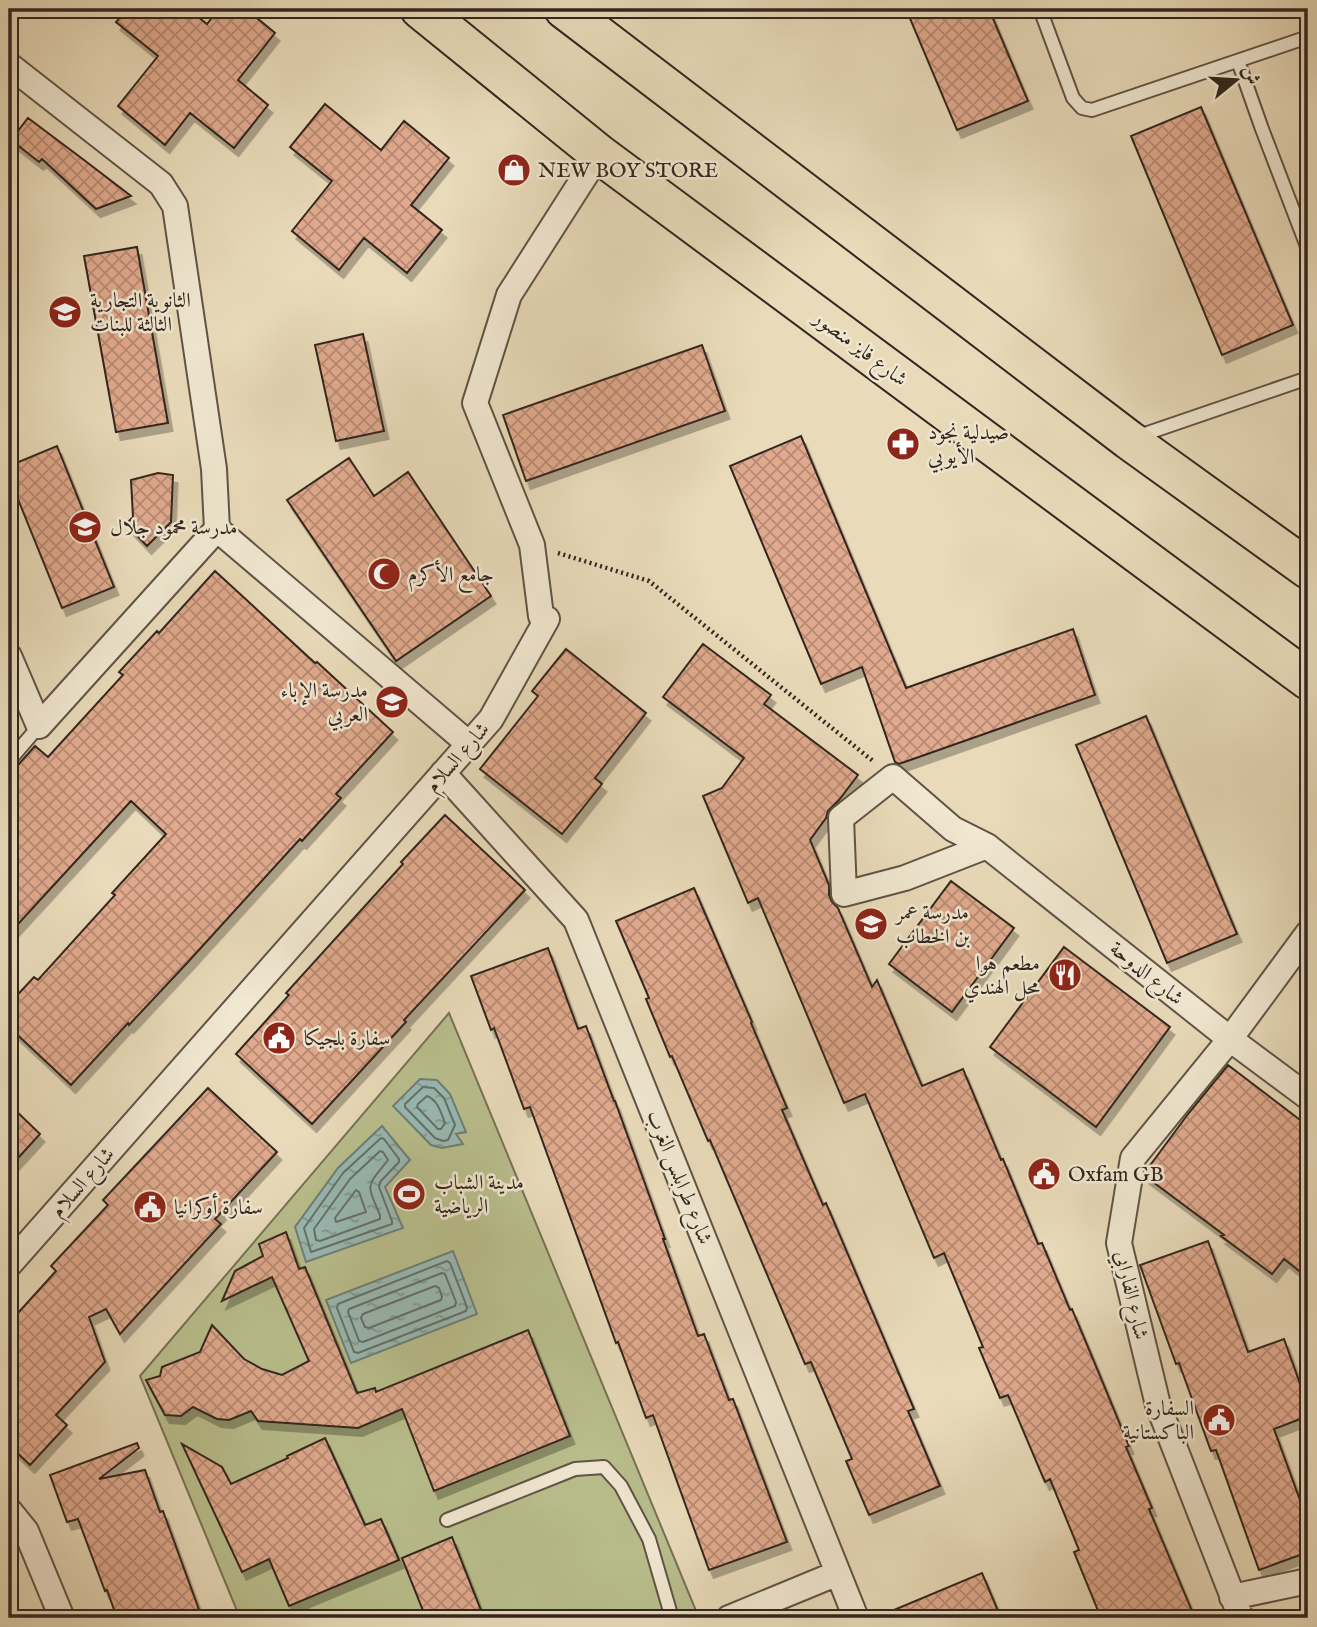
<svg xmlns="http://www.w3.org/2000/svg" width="1317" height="1627" font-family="'IM FELL English',Amiri,serif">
<defs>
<pattern id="water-ripples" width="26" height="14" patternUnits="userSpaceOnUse" patternTransform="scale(1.75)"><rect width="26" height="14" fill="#98bab4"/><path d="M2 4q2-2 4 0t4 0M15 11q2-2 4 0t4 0" fill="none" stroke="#7d9792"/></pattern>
<pattern id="building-cross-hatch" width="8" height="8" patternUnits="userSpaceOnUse" patternTransform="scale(1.75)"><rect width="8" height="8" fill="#e1aa8e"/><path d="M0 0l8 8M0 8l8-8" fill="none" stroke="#b78a73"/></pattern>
<filter id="shadow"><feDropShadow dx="4.5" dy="8" stdDeviation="0" flood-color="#0004"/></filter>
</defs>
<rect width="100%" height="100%" fill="#e9dbba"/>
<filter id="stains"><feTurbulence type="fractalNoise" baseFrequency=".00286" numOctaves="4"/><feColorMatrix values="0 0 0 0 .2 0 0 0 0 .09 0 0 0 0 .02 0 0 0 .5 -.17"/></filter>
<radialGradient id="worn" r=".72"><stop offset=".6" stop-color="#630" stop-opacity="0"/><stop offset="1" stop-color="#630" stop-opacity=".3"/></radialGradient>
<path fill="#b9bf8d" stroke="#767256" stroke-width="2" d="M449 1013 699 1618H240L140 1376Z"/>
<path fill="url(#water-ripples)" stroke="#6f7f78" stroke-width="2" d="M420 1079 437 1080 450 1094 466 1132 456 1134 463 1144 442 1148 431 1145 393 1106Z
M382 1126 410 1160 385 1187 403 1228 306 1262 295 1227 338 1168Z
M453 1251 477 1314 351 1363 326 1300Z"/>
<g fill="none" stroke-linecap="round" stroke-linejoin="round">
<path stroke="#65706a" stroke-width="2" d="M423 1087 434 1088 444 1098 455 1125 448 1140 443 1141 435 1138 405 1107V1104Z
M427 1096C438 1100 441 1113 445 1123L441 1129H438L417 1107 418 1104Z
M381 1138 384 1139 399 1159V1162L380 1182 379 1187 392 1221V1224L311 1252 304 1228 343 1173Z
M380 1151 383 1152 388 1160C366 1188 366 1182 380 1215V1219L320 1241 316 1240 314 1229 350 1179Z
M356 1190 359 1192 366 1212 336 1222 335 1218Z
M447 1261 450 1263 467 1307 466 1311 358 1353 354 1352 337 1308 338 1304Z
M442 1273 445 1274 456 1302 455 1306 363 1342 359 1341 348 1312 349 1309Z
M435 1286 439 1288 442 1297 441 1300 369 1328 365 1327 361 1318 363 1314Z"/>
</g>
<path fill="url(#building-cross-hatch)" stroke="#32261f" stroke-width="2" filter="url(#shadow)" d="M127 9H188L207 24 219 9H246L275 33 238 80 268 105 234 148 190 113 165 145 118 106 158 56 116 22Z
M906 9H989L1028 101 957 130Z
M325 104 381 150 404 121 449 158 411 205 442 230 407 273 364 238 339 270 292 231 332 181 290 147Z
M1201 107 1293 325 1222 355 1131 136Z
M28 118 84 160 131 196 96 209 42 159 39 162 11 140Z
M137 247 168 423 116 432 84 256Z
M363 334 384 431 336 441 315 345Z
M702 345 725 411 526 481 503 415Z
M801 436 906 688 1073 629 1095 695 899 764 895 762 862 667 821 684 730 466Z
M57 446 114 587 62 608 9 477V466Z
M349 458 374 496 408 472 491 596 396 661 287 500Z
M158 473 173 475 171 522 147 546 126 524 133 517 131 480Z
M215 571 315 663 317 662 393 732 336 794 341 798 302 841 300 839 188 962 129 1025 128 1023 71 1085 9 1027V1004L34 977 38 980 115 895 112 893 166 834 131 801 9 934V775L35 746 48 757 123 675 119 672 157 631 159 633Z
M703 644 771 695 764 704 858 775 839 800 828 811 826 818 810 840 829 885V895L832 902 838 908 872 987 877 980 922 1086 963 1069 1001 1160 1003 1159 1038 1244 1042 1243 1070 1310 1072 1309 1093 1359 1129 1446 1126 1447 1152 1508 1149 1509 1195 1618H1101L1074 1552 1079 1550 1050 1479 1045 1482 1008 1395 1000 1398 979 1348 983 1347 944 1253 934 1258 865 1094 844 1103 758 898 748 903 703 796 722 788 744 758 663 697Z
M566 649 646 713 595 778 602 784 562 834 480 769 538 696 532 691Z
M1146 716 1237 934 1167 963 1076 745Z
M445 815 525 890 404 1020 406 1022 312 1124 236 1054 289 995 286 993 403 864 401 862Z
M951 881 1014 928 952 1012 889 964Z
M694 888 752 1022 751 1023 787 1108 782 1110 823 1205 826 1203 914 1409 908 1411 940 1486 869 1515 846 1461 852 1459 811 1362 805 1364 710 1140 708 1141 672 1056 670 1057 646 999 649 998 616 921Z
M1064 947 1170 1027 1096 1127 990 1047Z
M548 948 578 1029 586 1026 614 1101H615L665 1239H663L698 1336 704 1334 729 1400 733 1399 787 1542 709 1570 653 1415 646 1418 618 1342 616 1343 530 1107 524 1109 494 1028 491 1030 471 976Z
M1228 1065 1308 1126V1278L1284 1259 1272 1274 1221 1236 1224 1235 1145 1176 1146 1171 1188 1114Z
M208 1088 277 1152 215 1219 221 1224 120 1334 106 1309 89 1317 105 1362 56 1415 67 1425 30 1465 9 1445V1323L56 1271 51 1266 108 1205 103 1200Z
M9 1104 40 1134 9 1168Z
M286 1232 299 1269 305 1267 357 1393 375 1388 376 1392 528 1330 570 1436 434 1491 402 1409 358 1428 258 1421 251 1411 229 1420 217 1419 193 1407 181 1416 165 1415 146 1380 160 1376 162 1367 200 1352 212 1325 244 1359 262 1369 282 1375 309 1361 272 1277 222 1301 235 1271 263 1256 259 1244Z
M1208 1241 1248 1352 1284 1339 1308 1406V1416L1274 1429 1308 1522V1552L1259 1570 1216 1450 1211 1451 1179 1363 1176 1364 1140 1265Z
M325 1438 365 1525 381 1519 399 1560 289 1606 269 1559 242 1572 182 1444 222 1467 231 1484 288 1458 287 1456Z
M137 1443 139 1448 99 1479 145 1470 160 1512 163 1511 202 1618H117L107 1590 105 1591 78 1519 67 1522 50 1475Z
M452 1537 484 1618H426L402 1558Z
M982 1573 1001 1618H875Z"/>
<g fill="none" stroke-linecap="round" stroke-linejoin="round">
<defs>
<path id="lane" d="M1040 9 1073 98 1082 108 1092 110 1308 37
M1238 61 1262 129 1308 249
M1136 437 1308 378
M9 761 39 726
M447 1520 575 1469 604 1467 621 1486 649 1539 672 1618"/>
<path id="street" d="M9 65 161 184 175 206 214 469 217 529 469 744
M9 656 39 726 217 529
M443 773 576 920 856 1618
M987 846 905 878 844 894 841 818 893 777 953 829 987 846 1230 1039 1308 1097
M9 1265 491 719 547 619 541 616 532 545 475 403 509 295 599 154
M9 1510 26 1531 62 1618
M1232 1597 1308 1581
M729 1618 838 1573
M1241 1618 1158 1405 1119 1243 1133 1158 1230 1039 1308 933"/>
<path id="highway" d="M420 9 599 154 1308 680
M564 9 1129 440 1308 569"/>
</defs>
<use href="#lane" stroke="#605346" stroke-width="16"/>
<use href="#street" stroke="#605346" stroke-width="28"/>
<use href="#highway" stroke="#32261f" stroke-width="42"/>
<path stroke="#32261f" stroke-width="4.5" stroke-dasharray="2 3.5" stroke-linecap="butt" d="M558 553 649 581 873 761"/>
<use href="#lane" stroke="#f1e8d2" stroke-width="12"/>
<use href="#street" stroke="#f1e8d2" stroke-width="24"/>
<use href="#highway" stroke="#e9dbba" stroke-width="38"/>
</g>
<defs>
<symbol id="shop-disc" viewBox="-11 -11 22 22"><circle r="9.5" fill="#8f2418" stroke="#f1e8d2"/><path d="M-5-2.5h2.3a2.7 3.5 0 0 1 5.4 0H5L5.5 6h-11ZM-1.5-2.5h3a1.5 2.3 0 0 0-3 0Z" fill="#fff"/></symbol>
<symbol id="school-disc" viewBox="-11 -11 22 22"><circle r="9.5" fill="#8f2418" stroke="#f1e8d2"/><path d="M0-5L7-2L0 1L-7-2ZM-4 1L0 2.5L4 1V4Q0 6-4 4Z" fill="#fff"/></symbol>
<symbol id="pharmacy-disc" viewBox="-11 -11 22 22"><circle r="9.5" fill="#8f2418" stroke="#f1e8d2"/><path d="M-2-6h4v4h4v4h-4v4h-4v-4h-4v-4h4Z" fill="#fff"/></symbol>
<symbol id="mosque-disc" viewBox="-11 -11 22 22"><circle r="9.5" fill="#8f2418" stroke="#f1e8d2"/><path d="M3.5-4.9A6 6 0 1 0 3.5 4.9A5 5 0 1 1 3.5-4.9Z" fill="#fff"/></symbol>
<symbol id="restaurant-disc" viewBox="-11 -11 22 22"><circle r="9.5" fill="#8f2418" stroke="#f1e8d2"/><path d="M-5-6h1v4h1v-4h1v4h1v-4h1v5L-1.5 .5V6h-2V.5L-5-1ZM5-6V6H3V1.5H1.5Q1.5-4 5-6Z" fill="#fff"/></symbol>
<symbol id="civic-disc" viewBox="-11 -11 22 22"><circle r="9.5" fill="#8f2418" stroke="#f1e8d2"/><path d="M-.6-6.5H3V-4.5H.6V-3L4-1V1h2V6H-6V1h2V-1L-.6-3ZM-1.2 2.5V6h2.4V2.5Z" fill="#fff"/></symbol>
<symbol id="stadium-disc" viewBox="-11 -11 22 22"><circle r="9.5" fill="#8f2418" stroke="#f1e8d2"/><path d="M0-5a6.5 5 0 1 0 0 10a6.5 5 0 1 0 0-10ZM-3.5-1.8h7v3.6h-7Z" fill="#fff"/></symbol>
</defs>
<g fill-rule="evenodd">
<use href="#shop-disc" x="495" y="151" width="38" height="38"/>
<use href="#school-disc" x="46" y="293" width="38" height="38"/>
<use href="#pharmacy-disc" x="884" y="425" width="38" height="38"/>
<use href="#school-disc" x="66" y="508" width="38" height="38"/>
<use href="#mosque-disc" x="365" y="555" width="38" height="38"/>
<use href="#school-disc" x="373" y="683" width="38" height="38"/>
<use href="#school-disc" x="852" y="905" width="38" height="38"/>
<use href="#restaurant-disc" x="1046" y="956" width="38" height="38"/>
<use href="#civic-disc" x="260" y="1019" width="38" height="38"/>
<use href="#civic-disc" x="1025" y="1155" width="38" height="38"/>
<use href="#stadium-disc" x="390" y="1175" width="38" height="38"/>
<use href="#civic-disc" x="131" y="1188" width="38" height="38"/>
<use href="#civic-disc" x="1200" y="1401" width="38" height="38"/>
</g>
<g text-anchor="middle" stroke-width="5" stroke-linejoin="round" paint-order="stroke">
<g font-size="21" fill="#32261f" stroke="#f1e8d2" text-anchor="start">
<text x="538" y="177">NEW BOY STORE</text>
<text x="90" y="307">الثانوية التجارية<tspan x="90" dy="24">الثالثة للبنات</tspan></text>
<text x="928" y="439">صيدلية نجود<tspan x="928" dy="24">الأيوبي</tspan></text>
<text x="110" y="534">مدرسة محمود جلال</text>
<text x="408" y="581">جامع الأكرم</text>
<text x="368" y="697" text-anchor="end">مدرسة الإباء<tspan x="368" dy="24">العربي</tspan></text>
<text x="896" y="919">مدرسة عمر<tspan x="896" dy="24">بن الخطاب</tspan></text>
<text x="1040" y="970" text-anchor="end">مطعم هوا<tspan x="1040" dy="24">محل الهندي</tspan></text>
<text x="304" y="1045">سفارة بلجيكا</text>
<text x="1068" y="1181">Oxfam GB</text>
<text x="434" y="1189">مدينة الشباب<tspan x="434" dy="24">الرياضية</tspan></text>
<text x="174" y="1214">سفارة أوكرانيا</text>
<text x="1194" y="1415" text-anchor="end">السفارة<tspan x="1194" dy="24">الباكستانية</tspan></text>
</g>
<g font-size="21" fill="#32261f" stroke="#f1e8d2">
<text transform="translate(861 348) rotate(37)" y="7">شارع فايز منصور</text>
<text transform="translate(457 757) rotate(-49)" y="7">شارع السلام</text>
<text transform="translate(1147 973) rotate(39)" y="7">شارع الدوحة</text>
<text transform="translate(680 1177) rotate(68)" y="7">شارع طرابلس الغرب</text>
<text transform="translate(82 1182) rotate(-49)" y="7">شارع السلام</text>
<text transform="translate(1132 1295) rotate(77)" y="7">شارع الفارابي</text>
</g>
</g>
<rect width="1317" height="1627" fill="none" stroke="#e9dbba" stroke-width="35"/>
<rect x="10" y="10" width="1296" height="1606" fill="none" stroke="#32261f" stroke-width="3.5"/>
<rect x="18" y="18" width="1282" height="1592" fill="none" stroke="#32261f" stroke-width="2"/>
<g transform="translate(1236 80) rotate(72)" stroke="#f1e8d2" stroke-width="5" paint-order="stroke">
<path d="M0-5L12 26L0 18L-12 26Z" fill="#32261f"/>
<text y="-10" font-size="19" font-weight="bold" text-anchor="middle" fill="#32261f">ش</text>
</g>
<rect width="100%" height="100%" filter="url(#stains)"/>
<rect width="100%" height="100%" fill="url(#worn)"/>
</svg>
